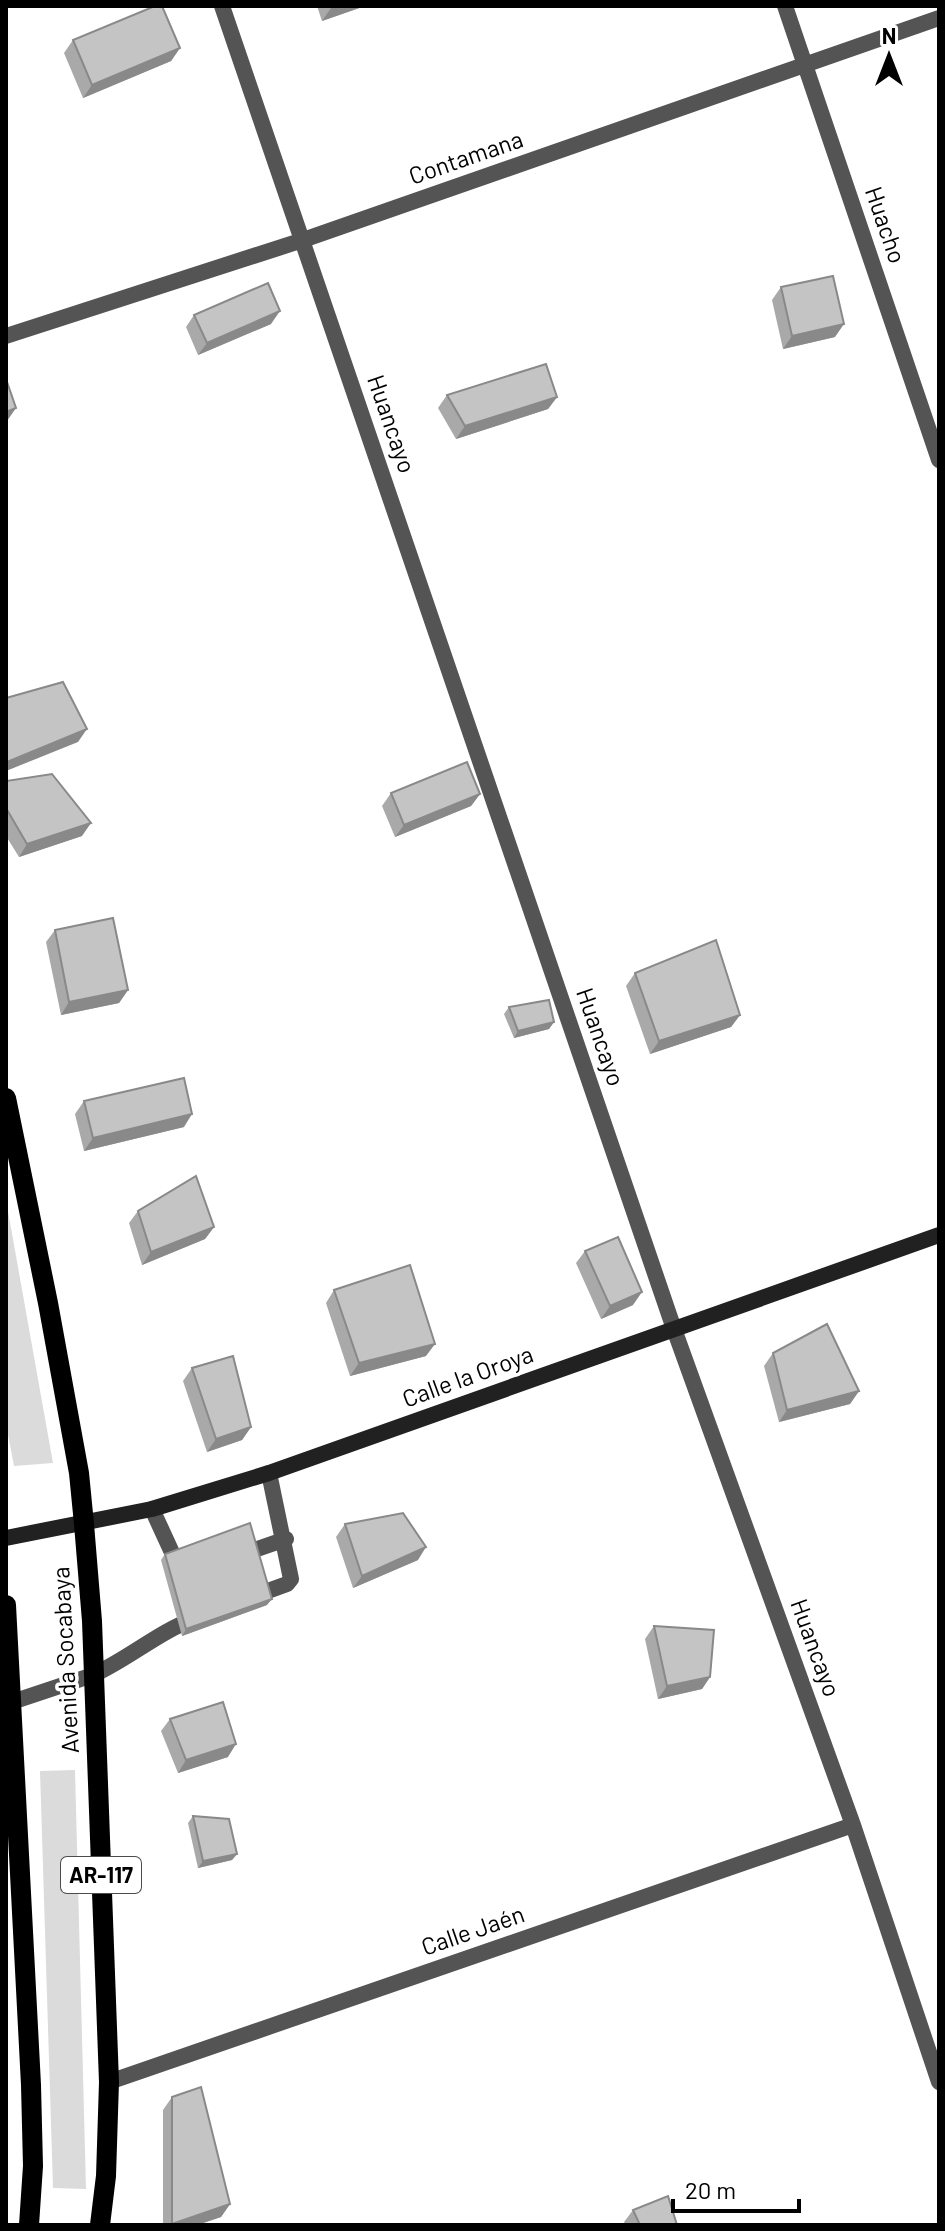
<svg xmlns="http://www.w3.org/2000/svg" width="945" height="2231" font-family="Barlow,sans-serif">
<rect width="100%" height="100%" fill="#fff"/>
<path fill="#dbdbdb" d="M6 1200 53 1463 14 1466 6 1424Z
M75 1770 86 2189 53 2188 40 1771Z"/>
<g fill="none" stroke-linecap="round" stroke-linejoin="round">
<path stroke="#545454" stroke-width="16" d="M152 1509 180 1570
M237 1556 286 1539
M251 1597 287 1584 291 1579 269 1473
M93 1675C130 1658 158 1632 196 1618"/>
<path stroke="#545454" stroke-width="16" d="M222 6 674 1329 853 1825 939 2082
M785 6 939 460
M6 336 303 240 939 18
M6 1704 93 1675
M109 2082 853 1825"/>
<path stroke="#212121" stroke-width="16" d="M6 1538 152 1509 269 1473 939 1235"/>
<path stroke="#000" stroke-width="20" d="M6 1098 48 1303 79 1473 84 1524 92 1621 109 2082 106 2176 100 2225
M6 1605 31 2085 33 2166 29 2225"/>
</g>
<path fill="#a9a9a9" d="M317 6H365L322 21Z
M73 40 180 48 171 61 83 98 64 53Z
M781 287 835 337 783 349 772 300Z
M194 315 271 324 198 355 186 327Z
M447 395 557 397 548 409 456 439 438 408Z
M6 781 82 836 19 857 6 836Z
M391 793 480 794 471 806 395 837 382 806Z
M55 930 128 990 119 1003 61 1015 46 942Z
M635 973 740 1015 731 1027 650 1054 626 986Z
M509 1007 554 1022 549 1029 514 1038 504 1014Z
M84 1101 184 1127 84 1151 75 1114Z
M138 1211 214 1227 205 1239 142 1265 129 1223Z
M585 1251 633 1305 601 1319 576 1263Z
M334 1290 426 1356 350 1376 326 1303Z
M773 1353 859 1391 850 1404 779 1422 764 1366Z
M192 1368 251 1427 242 1440 207 1452 183 1381Z
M345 1524 418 1560 353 1588 336 1537Z
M165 1554 267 1605 182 1636 161 1560Z
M654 1626 710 1677 702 1689 658 1699 645 1639Z
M170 1719 228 1757 178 1773 161 1731Z
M193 1816 237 1854 232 1860 198 1868 188 1823Z
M172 2097 230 2204 221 2217 197 2225H163V2110Z
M633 2210 677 2225H626L624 2222Z"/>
<path fill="#898989" d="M338 6H365L322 21 331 8Z
M180 48 171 61 83 98 92 85Z
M280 311 271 324 198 355 207 343Z
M844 324 835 337 783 349 792 336Z
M557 397 548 409 456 439 465 426Z
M16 408 7 421 6 422V412Z
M87 729 78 742 6 771 7 762Z
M480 794 471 806 395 837 404 825Z
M91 823 82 836 19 857 27 844Z
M128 990 119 1003 61 1015 69 1002Z
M740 1015 731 1027 650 1054 659 1041Z
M554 1022 549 1029 514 1038 518 1031Z
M192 1114 184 1127 84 1151 93 1138Z
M214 1227 205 1239 142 1265 151 1252Z
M642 1292 633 1305 601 1319 610 1306Z
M435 1344 426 1356 350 1376 359 1363Z
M859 1391 850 1404 779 1422 787 1410Z
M251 1427 242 1440 207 1452 216 1439Z
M426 1547 418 1560 353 1588 362 1576Z
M272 1599 267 1605 182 1636 186 1629Z
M710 1677 702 1689 658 1699 667 1686Z
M236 1744 228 1757 178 1773 186 1760Z
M237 1854 232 1860 198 1868 203 1861Z
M230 2204 221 2217 197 2225H171Z"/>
<path fill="#c4c4c4" stroke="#898989" stroke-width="2" d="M155 6H162L180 48 92 85 73 40Z
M833 276 844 324 792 336 781 287Z
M268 283 280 311 207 343 194 315Z
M546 364 557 397 465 426 447 395Z
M6 379 16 408 6 412Z
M63 682 87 729 7 762 6 759V698Z
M467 762 480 794 404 825 391 793Z
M52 774 91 823 27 844 6 808V781Z
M113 918 128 990 69 1002 55 930Z
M716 940 740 1015 659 1041 635 973Z
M549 1000 554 1022 518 1031 509 1007Z
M184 1078 192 1114 93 1138 84 1101Z
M196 1176 214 1227 151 1252 138 1211Z
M618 1237 642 1292 610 1306 585 1251Z
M410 1265 435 1344 359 1363 334 1290Z
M827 1324 859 1391 787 1410 773 1353Z
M233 1356 251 1427 216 1439 192 1368Z
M403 1513 426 1547 362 1576 345 1524Z
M250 1523 272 1599 186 1629 165 1554Z
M654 1626 714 1630 710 1677 667 1686Z
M223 1702 236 1744 186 1760 170 1719Z
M193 1816 229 1819 237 1854 203 1861Z
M201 2087 230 2204 172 2224V2097Z
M668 2196 677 2225H640L633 2210Z"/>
<g text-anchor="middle" stroke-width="7" stroke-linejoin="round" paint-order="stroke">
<rect fill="#fff" stroke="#4c4c4c" stroke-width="2" x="61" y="1857" width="80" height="36" rx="6"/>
<g font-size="22" font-weight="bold" fill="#000">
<text x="101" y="1883">AR-117</text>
</g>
<g font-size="24" fill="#000" stroke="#fff">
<text transform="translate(466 158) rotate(-19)" y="8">Contamana</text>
<text transform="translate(885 225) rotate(71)" y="8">Huacho</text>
<text transform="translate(391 424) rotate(71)" y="8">Huancayo</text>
<text transform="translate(600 1037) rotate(71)" y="8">Huancayo</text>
<text transform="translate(468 1377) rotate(-20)" y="8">Calle la Oroya</text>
<text transform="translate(815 1648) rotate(70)" y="8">Huancayo</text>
<text transform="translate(66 1660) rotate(-93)" y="8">Avenida Socabaya</text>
<text transform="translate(473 1931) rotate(-19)" y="8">Calle Jaén</text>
</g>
</g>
<rect width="945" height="2231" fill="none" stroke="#000000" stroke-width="16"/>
<g transform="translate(889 56)" stroke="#ffffff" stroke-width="6" paint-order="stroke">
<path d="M0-6L14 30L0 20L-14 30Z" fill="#000000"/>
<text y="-12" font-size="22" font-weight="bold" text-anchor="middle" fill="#000000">N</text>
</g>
<path d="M673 2199v12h126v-12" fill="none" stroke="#000000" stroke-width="4"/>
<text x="685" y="2199" font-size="24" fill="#000000" stroke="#ffffff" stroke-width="6" paint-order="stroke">20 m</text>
</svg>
